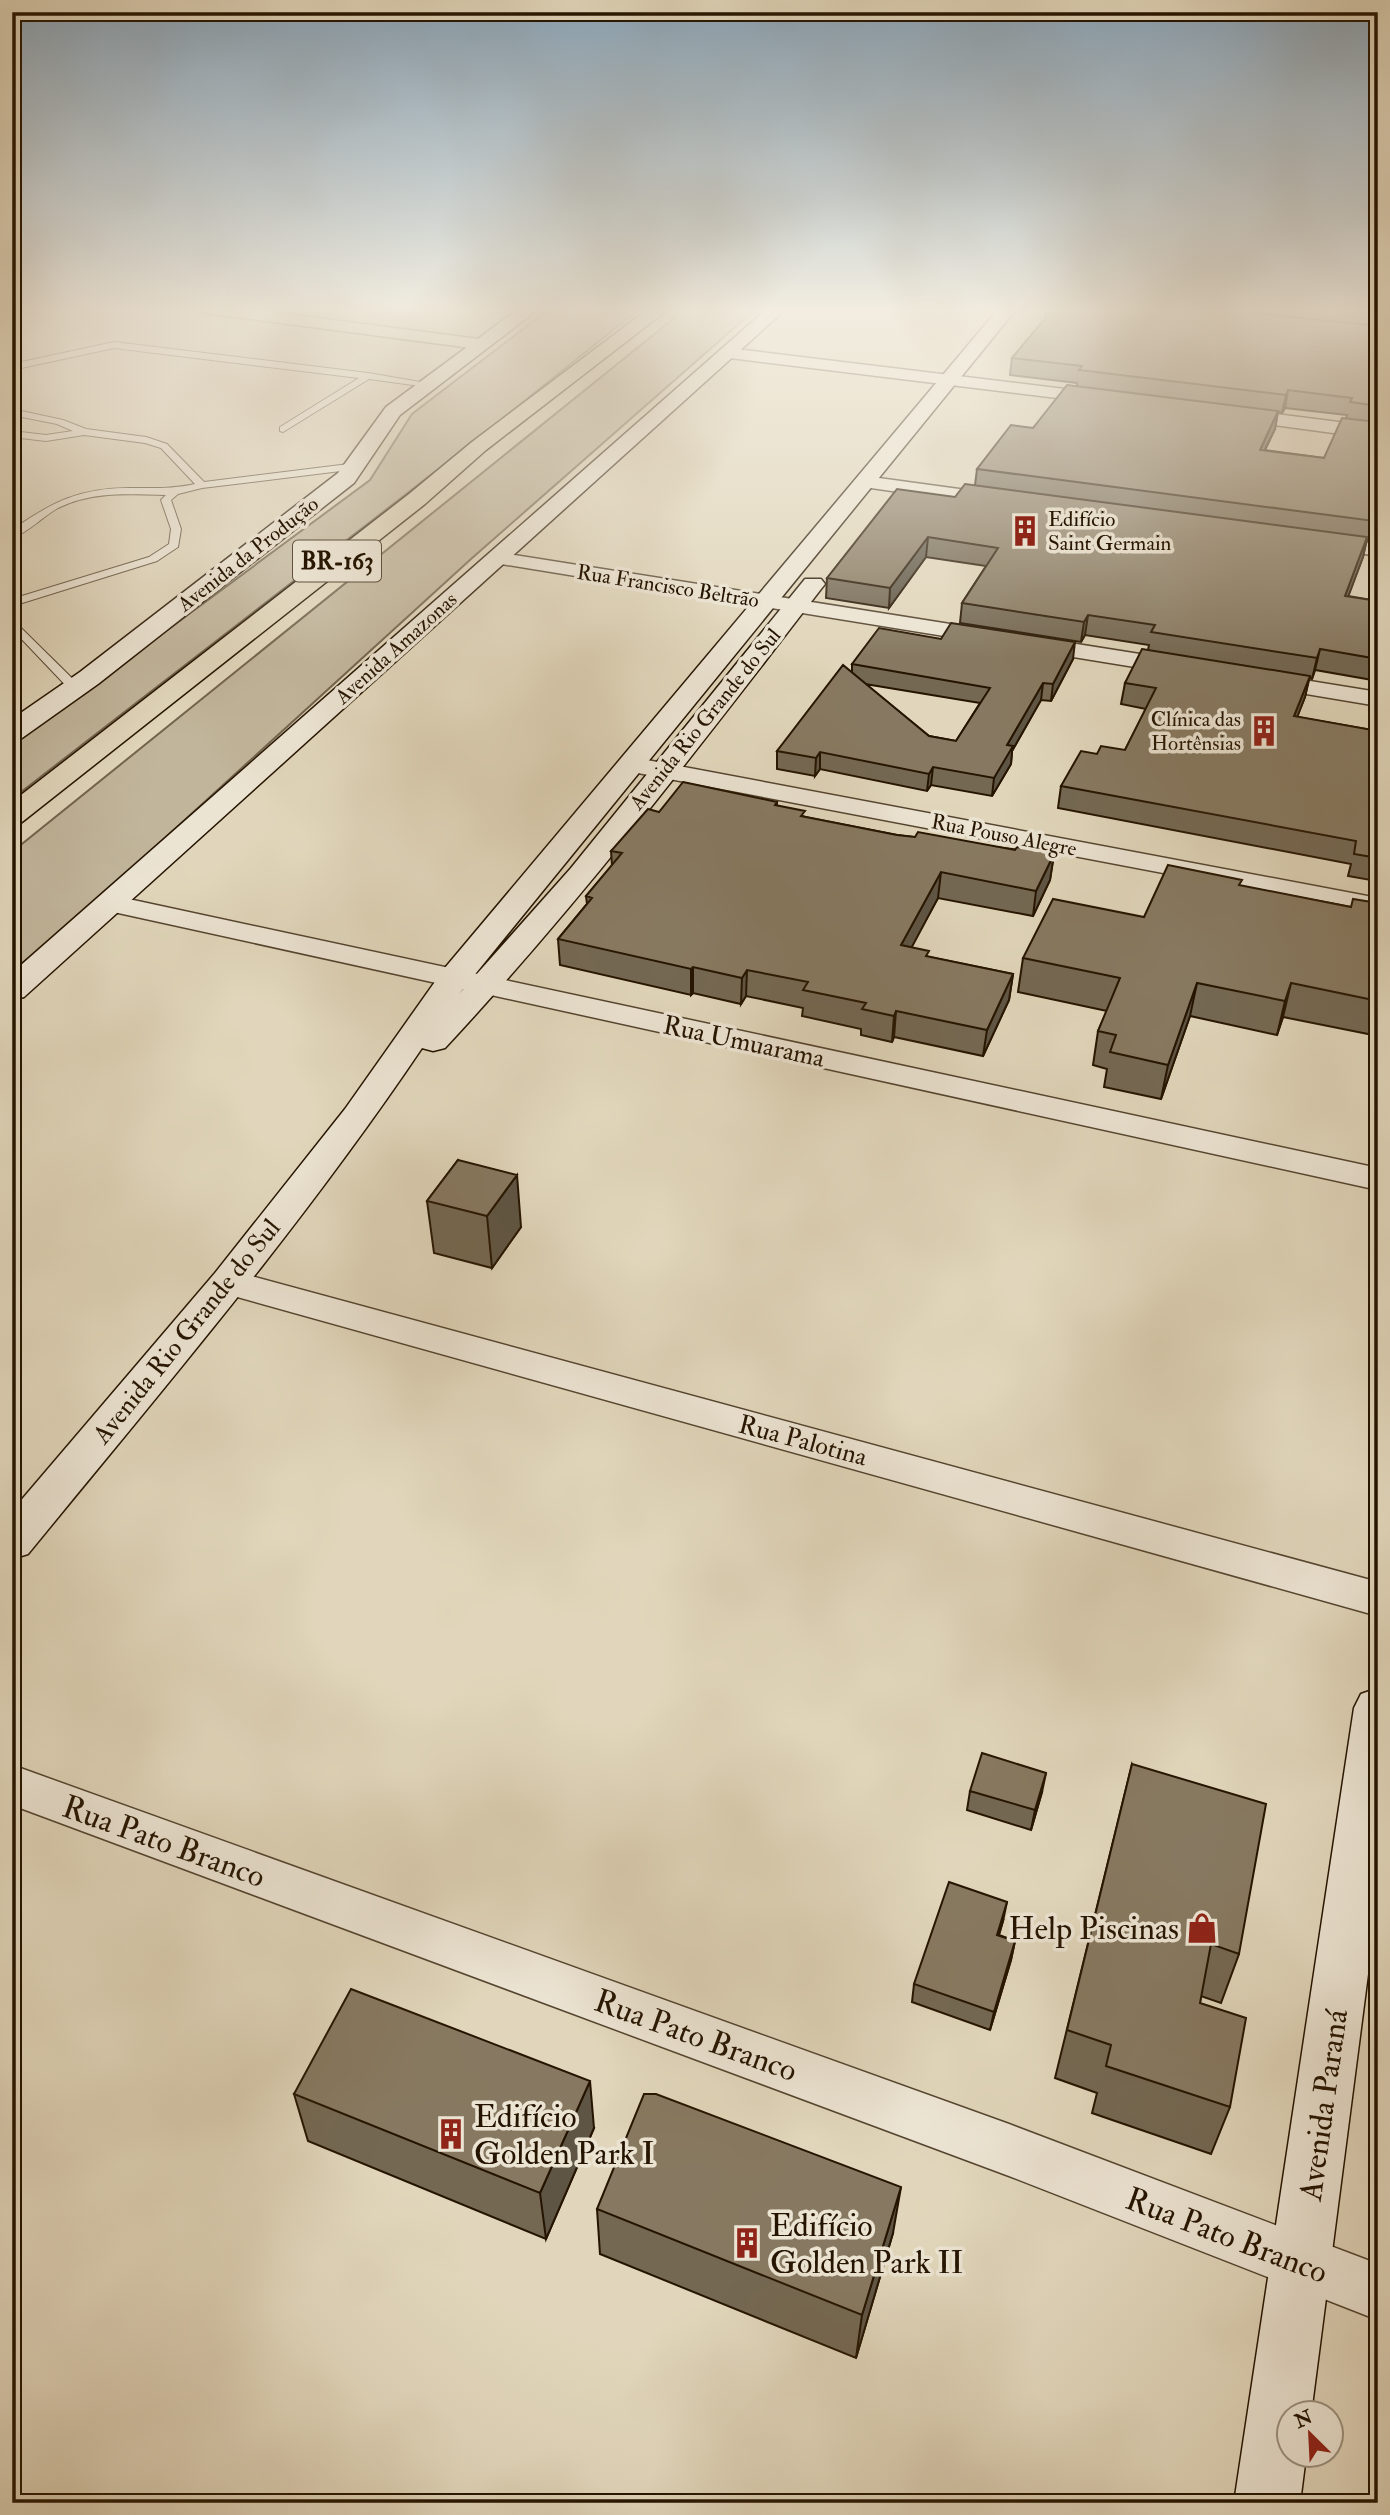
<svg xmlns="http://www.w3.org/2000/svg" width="1390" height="2515" font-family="'IM FELL Double Pica',serif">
<rect width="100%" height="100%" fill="#e1d6bb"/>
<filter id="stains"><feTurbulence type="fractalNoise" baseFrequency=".00286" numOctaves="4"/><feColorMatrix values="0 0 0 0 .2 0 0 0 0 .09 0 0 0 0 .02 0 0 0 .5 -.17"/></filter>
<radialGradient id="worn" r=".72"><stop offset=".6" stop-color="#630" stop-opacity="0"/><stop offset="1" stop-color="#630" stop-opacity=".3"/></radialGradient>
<path fill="#c1b59b" stroke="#73644e" stroke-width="2" d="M552 307H642L458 454 12 799V745L370 480 412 414Z
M688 307H758L471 559 98 899 12 974V852Z"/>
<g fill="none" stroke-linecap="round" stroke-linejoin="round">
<defs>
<path id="lane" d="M114 342 368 373 432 384 428 387 369 379 283 432 280 431V427L359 378 114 348 12 370V364Z
M12 409 63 420 86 429 146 437 167 444 204 482 357 463 362 466 357 469 202 488 178 494 171 500 181 529 178 547 157 561 19 604 12 611V599L149 557 169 544 171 529 161 500 166 495C130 494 91 491 58 508 42 517 29 532 12 538V530C52 502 80 488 129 488 152 488 173 489 195 484L161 448 145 443 84 435 46 441 12 437V431L46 435 73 431 57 424 12 415Z
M12 619 79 685V691H71L12 629Z"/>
<path id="street" d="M189 307H233L479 339 487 344 479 349 197 312Z
M728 348 1106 394 1115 399 1106 404 722 357 719 353Z
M1228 408 1378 427V439L1222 418 1219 414 1222 410Z
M864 476 1003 495 1010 497 1013 501 1010 505 1003 507 857 486 854 482 857 478Z
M1319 536 1378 544V556L1312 546 1309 542 1312 538Z
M496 552 1184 661 1192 663 1196 668 1192 673 1184 675 489 562 485 558 489 554Z
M1260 673 1378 692V706L1252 685 1248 680 1252 675Z
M631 757 1378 898V914L622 770 618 765 622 760Z
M110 895 1378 1168V1190L100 909 96 903 100 897Z
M229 1270 1378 1582V1616L216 1291 211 1282 216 1273Z
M12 1765 1009 2124 1378 2264V2320L1009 2176 12 1805Z"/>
<path id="secondary" d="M521 307H541L400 415 354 483 98 684 22 738 12 740V719L80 672 338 473 386 407Z
M769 307H788L24 997 12 1000V973Z
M1000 307H1018L459 994 571 868 805 579H821L825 584 821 589C700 746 580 903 445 1048L433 1051 422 1048C302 1226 163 1389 28 1554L12 1559V1511L215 1273 345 1109 444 969Z
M1378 1688V1897L1311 2414H1288V2456H1306L1300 2503H1234L1354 1708 1361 1694Z"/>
<path id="highway" d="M651 307H671L486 450 425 504 22 822 12 825V802L409 494 472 442Z"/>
</defs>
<use href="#lane" stroke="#54442f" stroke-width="2"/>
<use href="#street" stroke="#54442f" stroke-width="3"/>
<use href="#secondary" stroke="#251400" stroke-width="3"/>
<use href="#highway" stroke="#251400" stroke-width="3"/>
<use href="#lane" fill="#ece4d3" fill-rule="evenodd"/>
<use href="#street" fill="#ece4d3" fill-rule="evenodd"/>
<use href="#secondary" fill="#ece4d3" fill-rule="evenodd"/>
<use href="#highway" fill="#e1d6bb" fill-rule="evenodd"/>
</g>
<path fill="#746853" stroke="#251400" stroke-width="2" fill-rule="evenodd" d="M1046 307H1378V533H1373L1369 540H1367L1363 557 1348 596 1378 601V681L1315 670 1312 679 1309 678 1305 697 1297 717 1378 731V877L1376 881 1348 876 1351 864 1058 808 1061 786 1097 754 1125 750 1146 709 1121 704 1125 683 1148 650 1149 645 1085 635 1081 642 960 623 962 603 986 566 926 557 889 608 826 598 827 578 975 485 977 469 1033 428 1077 386V383L1010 375 1012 358 1045 319ZM1285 408 1347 415 1346 419 1324 458 1265 450 1275 429 1278 412 1282 413Z
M1073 659 1051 701 1041 700 1012 751 1011 764 992 796 931 785 927 791 820 769 815 776 777 769V751L852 672V664ZM865 684 980 703 956 741 929 736Z
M777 802V806L805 817 897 835 1054 854 1050 880 1033 916 938 898 911 947 929 957 1013 974 1009 1000 983 1056 894 1037 892 1042 861 1035V1029L802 1016 803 1008 746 996 741 1004 693 993 691 995 560 965 558 939 587 904 586 896 612 866 611 851 659 812Z
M1240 886 1351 907 1378 903V1036L1283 1017 1277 1035 1190 1016 1161 1099 1104 1087 1107 1069 1093 1065 1098 1031 1107 1011 1018 992 1023 958Z
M458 1160 521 1227 492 1268 434 1253 427 1201Z
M1132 1764 1239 1954 1221 2003 1201 1996 1200 2003 1230 2107 1211 2154 1092 2113 1097 2093 1055 2078Z
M970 1791 1042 1792 1031 1830 967 1810Z
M1003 1921 999 1935 1015 1941 1011 1960 990 2030 912 2002 914 1984Z
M294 2094 594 2128 546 2239 308 2141Z
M597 2209 893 2233 856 2358 600 2254Z"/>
<path fill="#5e5544" stroke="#251400" stroke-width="2" d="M1288 390 1285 408 1282 413 1286 395Z
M1278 411 1275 429 1256 468 1260 450Z
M1377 513 1373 533 1369 540 1374 521Z
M928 537 926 557 889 608 890 588Z
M1367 537 1363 557 1341 616 1345 596Z
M1088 615 1085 635 1081 642 1084 622Z
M1075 642 1073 659 1051 701 1053 684Z
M1320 649 1315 670 1312 679 1317 658Z
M1310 676 1305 697 1289 738 1294 716Z
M1043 683 1041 700 1012 751 1011 764 992 796 994 778 1007 745Z
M820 752V769L815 776 816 758Z
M933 767 931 785 927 791 929 774Z
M1054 854 1050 880 1033 916 1036 891Z
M941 872 938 898 899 971 901 945Z
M693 967V993L691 995V969Z
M747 970 746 996 741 1004 742 978Z
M1013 974 1009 1000 983 1056 987 1030Z
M1197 983 1190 1016 1161 1099 1168 1065Z
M1291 983 1283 1017 1277 1035 1285 1001Z
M896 1011 894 1037 892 1042 894 1016Z
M517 1175 521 1227 492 1268 487 1216Z
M1046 1773 1042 1792 1031 1830 1035 1810Z
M1007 1902 1003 1921 993 1954 997 1935Z
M1015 1941 1011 1960 990 2030 994 2012Z
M590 2081 594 2128 546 2239 540 2193Z
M901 2187 893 2233 856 2358 862 2315Z"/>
<path fill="#877961" stroke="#251400" stroke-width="2" d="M1046 307H1192L1378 326V406L1350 402 1352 398 1288 390 1286 395 1079 370 1082 366 1012 358 1054 308Z
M1328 307H1378V312Z
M1067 385 1278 411 1260 450 1324 458 1342 418 1378 422V513L1374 521 977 469 1011 425 1033 428Z
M965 484 1367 537 1345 596 1378 601V659L1320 649 1317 658 1151 632 1155 625 1088 615 1084 622 962 603 998 548 928 537 890 588 827 578 897 489 955 497Z
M951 623 1075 642 1053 684 1043 683 1007 745 1013 746 994 778 933 767 929 774 820 752 816 758 777 751 843 665 929 736 956 741 990 688 852 664 879 628 941 639Z
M1142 649 1310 676 1294 716 1378 731V858L1354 854 1356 841 1061 786 1081 751 1097 754 1101 746 1125 750 1156 688 1125 683Z
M683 782 777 802 775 805 805 811 801 816 897 835 915 837 918 832 1015 850 1017 847 1054 854 1036 891 941 872 901 945 929 951 926 956 1013 974 987 1030 896 1011 894 1016 862 1009 866 1003 803 990 808 982 747 970 742 978 693 967 691 969 558 939 592 898 586 896 622 853 611 851 648 809 659 812Z
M1168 865 1242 880 1239 885 1351 907 1353 899 1378 903V1001L1291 983 1285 1001 1197 983 1168 1065 1110 1052 1116 1035 1098 1031 1120 978 1023 958 1053 899 1144 917Z
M458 1160 517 1175 487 1216 427 1201Z
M982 1753 1046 1773 1035 1810 970 1791Z
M1132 1764 1266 1804 1239 1954 1211 1944 1200 2003 1246 2018 1230 2107 1106 2066 1111 2045 1067 2030Z
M949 1882 1007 1902 997 1935 1015 1941 994 2012 914 1984Z
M351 1989 590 2081 540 2193 294 2094Z
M644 2094H656L901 2187 862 2315 597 2209Z"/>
<linearGradient id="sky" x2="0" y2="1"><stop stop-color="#8ba7bc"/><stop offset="0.47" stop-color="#f2ede0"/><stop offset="1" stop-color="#f2ede0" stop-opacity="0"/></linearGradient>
<rect width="1390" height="659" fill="url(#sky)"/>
<defs>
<symbol id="building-bare" viewBox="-9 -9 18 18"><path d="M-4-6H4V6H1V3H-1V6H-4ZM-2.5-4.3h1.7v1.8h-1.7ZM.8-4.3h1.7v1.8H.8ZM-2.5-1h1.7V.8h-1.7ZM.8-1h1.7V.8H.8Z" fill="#8f2418" stroke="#ece4d3" stroke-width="2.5" paint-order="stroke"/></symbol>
<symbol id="shop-bare" viewBox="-9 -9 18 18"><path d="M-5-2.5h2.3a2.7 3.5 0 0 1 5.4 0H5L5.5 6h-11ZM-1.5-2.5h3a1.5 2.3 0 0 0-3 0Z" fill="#8f2418" stroke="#ece4d3" stroke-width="2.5" paint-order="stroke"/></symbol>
</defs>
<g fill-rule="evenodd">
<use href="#building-bare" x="1003" y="509" width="44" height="44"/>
<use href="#building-bare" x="1242" y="709" width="44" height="44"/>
<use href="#shop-bare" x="1180" y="1906" width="44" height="44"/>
<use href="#building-bare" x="429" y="2112" width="44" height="44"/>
<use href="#building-bare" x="725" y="2221" width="44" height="44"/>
</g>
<g text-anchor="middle" stroke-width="7" stroke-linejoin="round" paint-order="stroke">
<g font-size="21" fill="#251400" stroke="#ece4d3" text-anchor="start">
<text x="1048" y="526">Edifício<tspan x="1048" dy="24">Saint Germain</tspan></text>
<text x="1241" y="726" text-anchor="end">Clínica das<tspan x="1241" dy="24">Hortênsias</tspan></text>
</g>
<g font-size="21" fill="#251400" stroke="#ece4d3">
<text transform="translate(248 554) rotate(-38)" y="7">Avenida da Produção</text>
<text transform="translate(668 586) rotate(9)" y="7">Rua Francisco Beltrão</text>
<text transform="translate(396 648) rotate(-42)" y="7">Avenida Amazonas</text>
<text transform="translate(705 719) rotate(-51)" y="7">Avenida Rio Grande do Sul</text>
<text transform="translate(1004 835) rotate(11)" y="7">Rua Pouso Alegre</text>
</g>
<rect fill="#ece4d3" stroke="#61523f" stroke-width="2" x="293" y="540.5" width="88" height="41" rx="5"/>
<g font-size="24" font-weight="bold" fill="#251400">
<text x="337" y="569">BR-163</text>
</g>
<g font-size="26" fill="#251400" stroke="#ece4d3">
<text transform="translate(744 1041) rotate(12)" y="9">Rua Umuarama</text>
<text transform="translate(186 1331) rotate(-51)" y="9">Avenida Rio Grande do Sul</text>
<text transform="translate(803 1440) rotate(15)" y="9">Rua Palotina</text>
</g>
<g font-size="32" fill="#251400" stroke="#ece4d3">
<text transform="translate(164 1841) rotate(20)" y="11">Rua Pato Branco</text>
<text transform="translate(696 2035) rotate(20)" y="11">Rua Pato Branco</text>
<text transform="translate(1323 2105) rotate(-82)" y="11">Avenida Paraná</text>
<text transform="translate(1227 2235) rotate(21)" y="11">Rua Pato Branco</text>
</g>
<g font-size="32" fill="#251400" stroke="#ece4d3" text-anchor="start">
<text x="1179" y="1939" text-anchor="end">Help Piscinas</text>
<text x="474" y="2127">Edifício<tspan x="474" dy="37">Golden Park I</tspan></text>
<text x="770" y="2236">Edifício<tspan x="770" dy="37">Golden Park II</tspan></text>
</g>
</g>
<rect width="1390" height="2515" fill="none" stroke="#e1d6bb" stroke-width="42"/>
<rect x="14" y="14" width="1362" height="2487" fill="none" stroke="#251400" stroke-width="3.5"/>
<rect x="21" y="21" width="1348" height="2473" fill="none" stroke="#251400" stroke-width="2"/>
<g transform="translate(1310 2434) rotate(336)"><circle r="33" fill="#ece4d3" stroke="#9c917f" stroke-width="2"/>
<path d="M0-5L12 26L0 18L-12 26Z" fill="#8f2418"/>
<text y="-10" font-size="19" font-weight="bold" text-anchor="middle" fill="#251400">N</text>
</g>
<rect width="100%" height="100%" filter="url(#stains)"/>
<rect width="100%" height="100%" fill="url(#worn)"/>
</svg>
